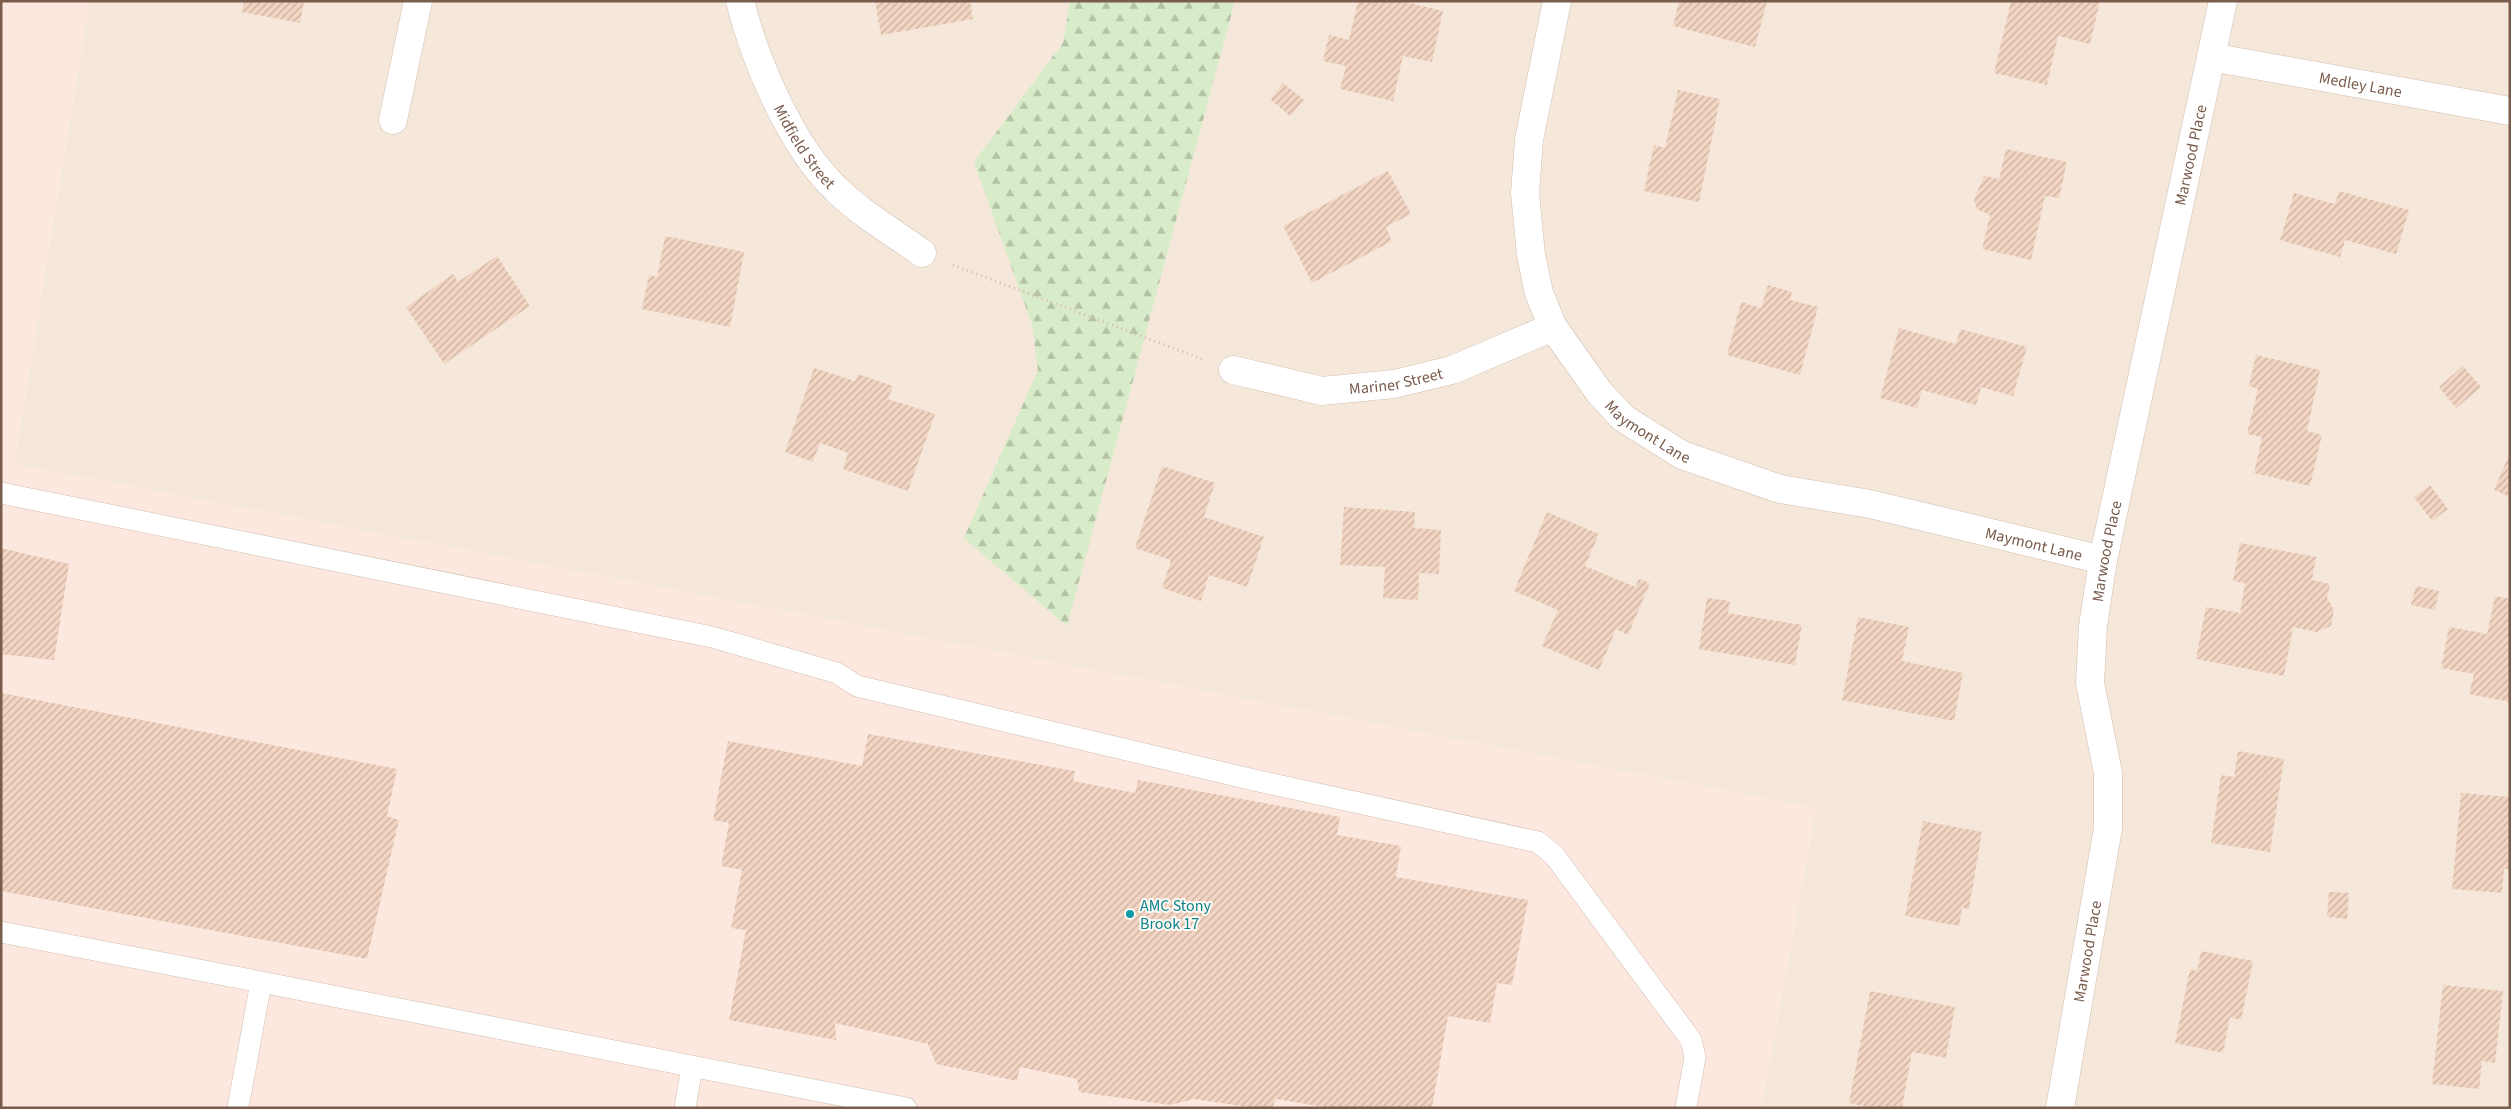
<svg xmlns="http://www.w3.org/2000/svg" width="2511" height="1109" font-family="'Source Sans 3',sans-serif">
<defs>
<pattern id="forest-firs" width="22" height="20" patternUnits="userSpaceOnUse" patternTransform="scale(1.25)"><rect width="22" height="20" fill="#d8ecc9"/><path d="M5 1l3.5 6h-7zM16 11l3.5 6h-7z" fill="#b4c2a5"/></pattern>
<pattern id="building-hatch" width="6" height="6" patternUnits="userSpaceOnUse" patternTransform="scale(1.25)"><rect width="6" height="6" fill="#f3d5c3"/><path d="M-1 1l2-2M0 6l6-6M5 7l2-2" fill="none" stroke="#cab0a1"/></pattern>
</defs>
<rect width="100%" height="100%" fill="#fdf6ec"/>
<path fill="#f5e8da" d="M89 1H2510V1108H1761L1816 808 14 464Z"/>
<path fill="#fde8e0" d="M1 1H89L14 464 1816 808 1761 1108H1Z"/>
<path fill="url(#forest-firs)" d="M1070 1H1235L1067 626 964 538 1038 370 1032 325 974 162 1063 43Z"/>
<path fill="url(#building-hatch)" d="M244 1H304L300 23 242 12Z
M875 1H970L973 19 881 35Z
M1358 1H1401L1443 11 1432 62 1403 56 1393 101 1340 89 1346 66 1323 61 1329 35 1349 40Z
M1679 1H1767L1755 47 1673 26Z
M2011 1H2100L2090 44 2058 36 2047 85 1994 73Z
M1283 83 1304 100 1290 116 1270 99Z
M1678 90 1720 99 1699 202 1644 191 1654 145 1665 148Z
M2006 149 2067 162 2059 198 2045 196 2031 260 1982 249 1990 215 1977 209 1974 200 1984 176 1999 179Z
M1388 171 1411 214 1386 227 1392 241 1312 283 1283 226Z
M2339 191 2409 210 2396 254 2345 240 2340 257 2280 240 2294 193 2335 204Z
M665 236 744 252 730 327 642 309 649 275 657 277Z
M497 256 530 306 444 364 406 307 453 274 458 282Z
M1768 285 1792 292 1790 300 1818 307 1800 375 1727 355 1741 302 1761 308Z
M1899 328 1956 344 1960 329 2027 347 2013 396 1981 387 1976 405 1922 390 1917 408 1880 398Z
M2256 355 2320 370 2307 431 2322 435 2310 486 2254 473 2262 437 2247 434 2258 389 2249 386Z
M2463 366 2481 387 2456 408 2439 387Z
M814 368 855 381 858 374 893 386 888 399 935 414 908 491 843 469 848 453 820 443 813 462 785 452Z
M2510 453V497L2494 490Z
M1162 466 1215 483 1204 517 1264 537 1247 587 1209 575 1201 601 1162 588 1171 560 1135 548Z
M2430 485 2448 509 2432 521 2414 497Z
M1344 507 1415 512 1414 528 1441 530 1439 574 1419 573 1418 600 1383 598 1385 567 1340 565Z
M1547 512 1599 534 1585 566 1635 587 1639 579 1650 583 1628 635 1616 629 1599 670 1542 646 1558 610 1514 591Z
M2240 543 2316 557 2312 580 2330 584 2327 598 2334 610 2331 626 2317 632 2293 627 2284 676 2196 659 2206 607 2240 613 2245 583 2233 581Z
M1 548 69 564 54 660 1 654Z
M2416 586 2439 591 2435 610 2411 605Z
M2495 596 2510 599V702L2469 694 2474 674 2441 668 2449 627 2487 634Z
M1707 598 1730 601 1728 613 1802 625 1795 665 1699 649Z
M1858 617 1909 627 1902 661 1963 673 1954 721 1842 700Z
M1 693 397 769 387 816 399 820 367 959 1 891Z
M868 734 1075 771 1073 781 1135 793 1138 780 1340 817 1337 835 1401 846 1396 877 1528 900 1512 985 1497 983 1490 1023 1448 1016 1432 1108H1330L1276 1099 1272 1108H1255L1194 1099 1170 1105 1079 1092 1077 1079 1020 1067 1017 1081 936 1064 928 1044 835 1023 836 1040 729 1020 746 930 731 928 742 870 721 866 729 823 713 820 728 741 862 766Z
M2238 751 2284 759 2270 852 2211 843 2221 775 2234 777Z
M2461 793 2510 797V869H2504L2502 893 2452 889Z
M1923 821 1982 832 1969 909 1962 908 1959 926 1905 916Z
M2329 892 2349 893 2347 919 2327 917Z
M2201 951 2253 961 2241 1020 2230 1017 2223 1053 2175 1043 2190 969 2197 971Z
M2443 985 2503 991 2495 1063 2482 1061 2479 1089 2432 1084Z
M1870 991 1955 1007 1946 1058 1912 1052 1902 1108H1872L1849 1103Z"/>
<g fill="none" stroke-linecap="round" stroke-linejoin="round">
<defs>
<path id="lane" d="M1 493 712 637 837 673 857 686 1254 780 1538 842 1554 855 1691 1040 1695 1057 1686 1108
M1 932 261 982 238 1108
M261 982 906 1108
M685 1108 692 1066"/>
<g id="street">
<path id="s1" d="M740 1C755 61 791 146 836 189 860 213 894 233 922 253"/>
<path id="s2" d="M1557 1 1529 140 1525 193 1531 255 1539 293 1553 327 1599 392 1623 418 1682 455 1780 489 1870 504 2103 560"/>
<path id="s3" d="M2211 57 2510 111"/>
<path d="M393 120 418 1"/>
<path id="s4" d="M1233 370 1322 391 1394 384 1452 370 1553 327"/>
<path id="s5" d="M2060 1108 2108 828V773L2090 683 2093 626 2103 560 2223 1"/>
</g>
</defs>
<use href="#lane" stroke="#d1beb0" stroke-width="22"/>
<use href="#street" stroke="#d1beb0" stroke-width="29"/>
<path stroke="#d9b8a5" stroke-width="3" stroke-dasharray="1 4" stroke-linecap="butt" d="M953 265 1202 359"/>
<use href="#lane" stroke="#fff" stroke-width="21"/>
<use href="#street" stroke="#fff" stroke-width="28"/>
</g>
<circle fill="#0f9aa8" stroke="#fffaf3" stroke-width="2" cx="1130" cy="914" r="5"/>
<g text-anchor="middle" stroke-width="4" stroke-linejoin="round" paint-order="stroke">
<g font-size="16" fill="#7a5c4d" stroke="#fffaf3">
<text dy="6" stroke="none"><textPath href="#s3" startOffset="152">Medley Lane</textPath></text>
<text dy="6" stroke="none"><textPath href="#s1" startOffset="160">Midfield Street</textPath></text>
<text dy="6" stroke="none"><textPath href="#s5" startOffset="969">Marwood Place</textPath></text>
<text dy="6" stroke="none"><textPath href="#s4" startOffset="166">Mariner Street</textPath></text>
<text dy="6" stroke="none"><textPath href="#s2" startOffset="476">Maymont Lane</textPath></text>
<text dy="6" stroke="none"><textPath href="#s2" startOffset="881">Maymont Lane</textPath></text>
<text dy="6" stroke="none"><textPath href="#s5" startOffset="564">Marwood Place</textPath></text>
<text dy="6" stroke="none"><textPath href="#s5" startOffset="159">Marwood Place</textPath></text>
</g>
<g font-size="16" fill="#0d838f" stroke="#fffaf3" text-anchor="start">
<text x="1140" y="911">AMC Stony<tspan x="1140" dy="18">Brook 17</tspan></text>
</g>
</g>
<rect width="2511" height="1109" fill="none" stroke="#7a5c4d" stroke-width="5"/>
</svg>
